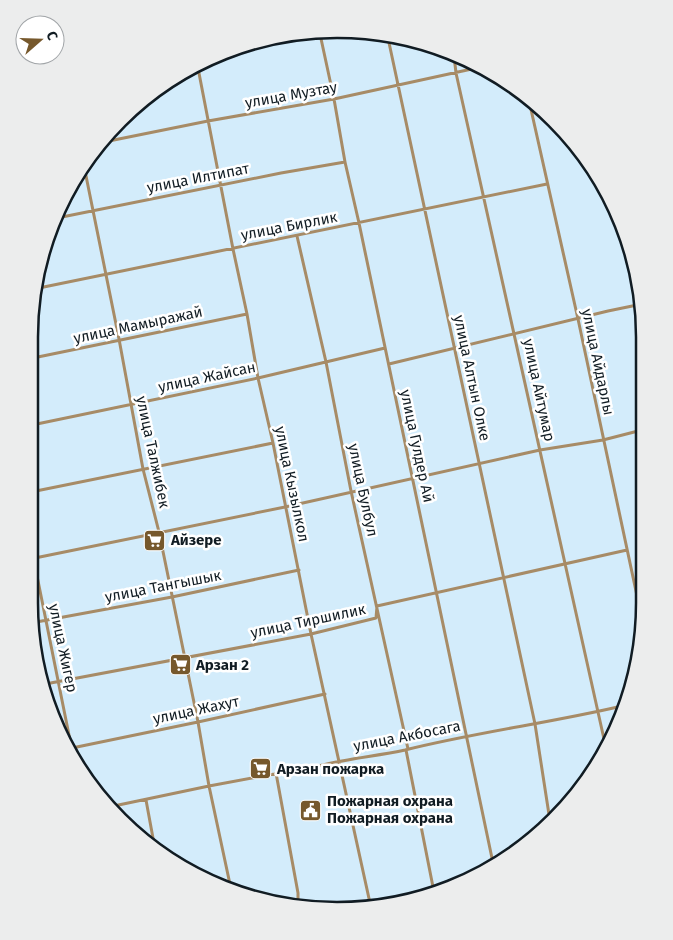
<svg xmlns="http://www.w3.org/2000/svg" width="673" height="940" font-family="'Fira Sans',sans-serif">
<rect width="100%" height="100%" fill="#d3ecfb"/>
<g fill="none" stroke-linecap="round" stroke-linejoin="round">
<path stroke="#a78b66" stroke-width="3" d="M320 34 334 99 345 162 359 223 493 863
M388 38 535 724 550 821
M227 51 289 38
M454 56 456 73 606 748
M198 68 233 249 247 314 258 378 273 443 311 634 370 903
M530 105 578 319 643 624
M104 142 208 121 334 99 481 67
M84 166 119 339 143 469 159 532 198 722 209 786 231 889
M57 218 281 173 345 162
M297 236 326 362 351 491 408 749
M632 265 642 311
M34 289 547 184
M33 358 247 314
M389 364 608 311 642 304
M32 425 258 378 385 348
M31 492 273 443
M30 541 74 760
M30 559 285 507 540 450 603 440 642 430
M31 623 172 597 299 570
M40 685 311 634 376 618 377 606 627 550
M72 748 198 722 325 694
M406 750 434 892
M276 773 298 893V909
M146 800 155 849
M109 807 209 786 323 765C350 758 378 756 405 750 477 732 550 723 622 706"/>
</g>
<defs>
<symbol id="supermarket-square" viewBox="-11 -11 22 22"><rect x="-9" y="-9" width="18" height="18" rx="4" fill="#76582c" stroke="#fff"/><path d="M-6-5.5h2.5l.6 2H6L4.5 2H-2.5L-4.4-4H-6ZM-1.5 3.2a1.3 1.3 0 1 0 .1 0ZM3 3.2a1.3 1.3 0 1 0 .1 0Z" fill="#fff"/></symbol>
<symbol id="civic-square" viewBox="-11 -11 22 22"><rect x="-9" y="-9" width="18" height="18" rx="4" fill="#76582c" stroke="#fff"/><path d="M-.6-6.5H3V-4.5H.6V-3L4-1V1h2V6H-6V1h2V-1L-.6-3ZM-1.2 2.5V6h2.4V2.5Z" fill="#fff"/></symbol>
</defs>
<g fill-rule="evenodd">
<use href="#supermarket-square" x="142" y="528" width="25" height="25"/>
<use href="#supermarket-square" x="168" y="652" width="25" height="25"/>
<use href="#supermarket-square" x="248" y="756" width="25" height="25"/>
<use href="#civic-square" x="298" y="798" width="25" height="25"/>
</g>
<g text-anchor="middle" stroke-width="5" stroke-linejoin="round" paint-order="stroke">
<g font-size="15" fill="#111c23" stroke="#fff">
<text transform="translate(291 95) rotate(-10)" y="5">улица Музтау</text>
<text transform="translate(198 178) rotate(-11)" y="5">улица Илтипат</text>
<text transform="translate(289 226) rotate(-11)" y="5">улица Бирлик</text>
<text transform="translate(138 325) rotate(-12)" y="5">улица Мамыражай</text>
<text transform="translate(598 362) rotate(78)" y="5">улица Айдарлы</text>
<text transform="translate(207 377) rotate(-12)" y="5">улица Жайсан</text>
<text transform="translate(472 378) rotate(78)" y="5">улица Алтын Олке</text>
<text transform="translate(539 390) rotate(78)" y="5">улица Айтумар</text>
<text transform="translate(417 446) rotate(78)" y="5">улица Гулдер Ай</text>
<text transform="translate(153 452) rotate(78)" y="5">улица Талжибек</text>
<text transform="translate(292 484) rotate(78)" y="5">улица Кызылкол</text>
<text transform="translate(363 490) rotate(78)" y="5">улица Булбул</text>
<text transform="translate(163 586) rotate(-11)" y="5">улица Тангышык</text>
<text transform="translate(308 621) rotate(-12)" y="5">улица Тиршилик</text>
<text transform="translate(63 648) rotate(78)" y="5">улица Жигер</text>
<text transform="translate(196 710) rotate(-12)" y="5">улица Жахут</text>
<text transform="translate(407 736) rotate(-11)" y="5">улица Акбосага</text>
</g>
<g font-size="15" font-weight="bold" fill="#111c23" stroke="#fff" text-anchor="start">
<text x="171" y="545">Айзере</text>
<text x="196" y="670">Арзан 2</text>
<text x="277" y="774">Арзан пожарка</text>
<text x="327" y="806">Пожарная охрана<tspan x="327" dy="17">Пожарная охрана</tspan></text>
</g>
</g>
<path d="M0 0H673V940H0ZM337 38H337A299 299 0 0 1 636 337V603A299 299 0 0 1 337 902H337A299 299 0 0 1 38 603V337A299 299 0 0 1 337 38Z" fill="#eceded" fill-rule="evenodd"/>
<path fill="none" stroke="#111c23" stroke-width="2.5" d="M337 38H337A299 299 0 0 1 636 337V603A299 299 0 0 1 337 902H337A299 299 0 0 1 38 603V337A299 299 0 0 1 337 38Z"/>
<g transform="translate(40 40) rotate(70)"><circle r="24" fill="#ffffff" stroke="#a0a4a7"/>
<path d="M0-4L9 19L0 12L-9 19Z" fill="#76582c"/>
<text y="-8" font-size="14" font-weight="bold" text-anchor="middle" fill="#111c23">С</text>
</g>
</svg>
